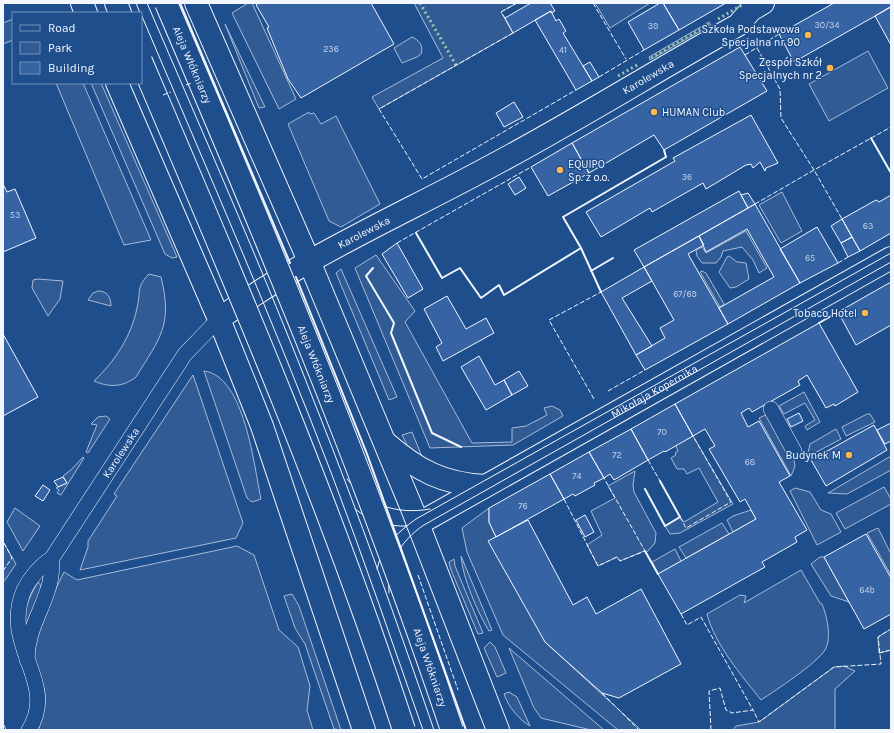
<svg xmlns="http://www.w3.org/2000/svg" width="894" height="733" font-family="Karla,sans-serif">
<rect width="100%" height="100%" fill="#1f4e8c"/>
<path fill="#305b95" stroke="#a8bbd7" d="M248 3H252L296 99 279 109 232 13Z
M414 3H517L501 12 513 33 379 109 372 97 443 58Z
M595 3H650L610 28Z
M13 19V40L3 44V23Z
M709 22 711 25 650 60 649 57Z
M225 24 265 107 259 108Z
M412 37C419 40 424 46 421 54L417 57 402 63 394 48Z
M868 51 888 88 829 121 809 84Z
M56 83H83L151 240 124 245Z
M91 83H101L177 257 172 258 165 254Z
M309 112 310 114 314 113 321 124 336 116 380 204 341 227 329 221 288 124Z
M782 192 802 231 781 243 759 205Z
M746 231 767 268 759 273 753 260 742 247 723 251 721 257 716 263H702L697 256 696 250 702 247 706 253Z
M376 255 415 311 405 322 472 443 512 442V428L526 426 547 415 544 408 552 406 560 410 563 416 513 445 430 448 355 268Z
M729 256 737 262 746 263 749 279 736 287 730 288 719 272 727 257Z
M341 269 397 397 389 400 336 273Z
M702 271 706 273 724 304 720 307 700 272Z
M149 274 161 277C173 325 160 338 136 377 122 388 108 387 94 381 115 361 131 337 137 308 141 292 136 287 149 274Z
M38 279 63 281 60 299 48 316 32 288 33 280Z
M98 291C107 291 111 297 111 306L88 300 93 293Z
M204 371C245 376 254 467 261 499L252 502 247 498Z
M193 375 243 523 236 538 80 570 88 547V541L117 496 114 494Z
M804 392 820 422 807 430 805 426 815 420 805 403 784 414 779 406Z
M768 414 794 460 795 466 791 476 759 418Z
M867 414H870L875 422 846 436 842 427Z
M106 416 110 419 88 453 86 452 97 425 91 424 98 417Z
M836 429 841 439 807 457 810 444Z
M412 432 425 464 409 449 402 435Z
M693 436 733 504 680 533 670 534 665 526 680 517 684 522 718 502 699 468 687 474 684 469H677L671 458 676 455 675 453 678 451 676 446 677 444Z
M891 456V470L847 494 828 493Z
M83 457 84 458 61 495 57 493 59 490 56 488 67 483 63 476 71 470Z
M635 471 633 485 634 492 656 533 655 543 646 553 644 551 620 561 617 557 598 566 587 545 602 535 591 511 615 498 608 486Z
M884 487 891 499V504L845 529 836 513Z
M795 488 810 492 821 510 831 514 841 532 817 545 790 491Z
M15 508 40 526 23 551 7 522Z
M489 508V522L545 642 641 730H618L503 635 467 552 462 528Z
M751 510 756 519 733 532 727 520 733 516Z
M722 523 729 534 686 558 679 547Z
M878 528 891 554V575L867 533Z
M4 543 16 564 3 583V544Z
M237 546 254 555 279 630 298 647 310 686 307 710 313 730H38C45 713 48 696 41 679 39 672 34 663 33 655 32 628 53 596 64 572L77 580Z
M675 549 681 561 658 574 652 562Z
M461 556 492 630 489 631C477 611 463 579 461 556Z
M820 557H824L849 602 831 596 811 564Z
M454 559 455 566 483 633 478 634 451 570 449 562Z
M801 570 820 603 822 604C827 616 832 638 825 650 816 664 776 690 761 700 742 676 715 645 707 614L740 595 746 596 744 603Z
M38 582 41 586 40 595 23 631C22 613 29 597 38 582Z
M292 594 299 606 341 730 334 729 305 644 295 628 284 596Z
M891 629V650L879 653 878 637Z
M490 642 495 647 506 673 497 677 484 648Z
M509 648 604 730H591L541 718 534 708Z
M844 666 855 671 835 689V730H733L736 726 759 722 834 667Z
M509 692 517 697 530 726C519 720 508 706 504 694Z"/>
<path fill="#3563a3" stroke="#f2f6ff" d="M259 3H371L394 44 301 98 288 79 267 28 269 27 256 5Z
M531 3H550L555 11 551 13V11L513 33 505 18Z
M660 3H663L679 30 644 50 628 22Z
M663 3H726L679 30Z
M834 3H891V7L794 62 779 34Z
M890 7 891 9V45L875 16Z
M551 11 556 21 559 19 566 31 563 33 592 81 576 90 535 20Z
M740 47 767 91 664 150 654 135 589 173 572 143Z
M590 62 599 77 592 81 583 66Z
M514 102 523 117 504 127 496 113Z
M751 115 778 163 766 168 765 171 760 162 753 168 751 164 746 165 706 189 703 183 652 212 650 208 601 237 586 212 675 161 673 158Z
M572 143 589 173 548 196 531 167Z
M519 177 526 188 515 195 508 184Z
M3 184 7 192 15 189 36 238 3 252Z
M739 191 748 208 644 267 634 250Z
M748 193 755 204 748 208 741 195Z
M891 195V233L860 251 842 219 876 200 879 202Z
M755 204 800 283 728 324 719 308 774 277 747 229 706 252 699 236Z
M842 219 852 237 841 243 831 226Z
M817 227 838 263 800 283 780 249Z
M699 236 704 245 688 254 728 324 645 370 636 355 665 338 660 328 674 320 644 267Z
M852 237 860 251 848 257 841 243Z
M397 243 423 289 408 298 382 254Z
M644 267 652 281 622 298 652 346 636 355 601 292Z
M891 282V325L856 345 838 312Z
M447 296 466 329 486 318 494 333 443 361 436 347 442 343 424 309Z
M819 323 858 392 835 406 834 404 826 408 807 375 798 381 800 385 752 412 749 408 741 413 748 427 759 421 790 476 779 482 807 530 795 537 797 542 762 562 765 567 681 614 658 574 756 519 745 499 740 502 709 449 715 446 705 429 693 436 675 404Z
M3 334 38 397 3 416Z
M479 356 495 385 504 380 512 395 486 410 461 367Z
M519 371 528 386 512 395 504 380Z
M675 404 693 436 665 452 664 451 648 460 631 429Z
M799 413 803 421 791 427 787 419Z
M891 423V441L885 444 877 430Z
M874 425 887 450 826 486 811 460Z
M631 429 648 460 614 480 610 474 604 478 589 452Z
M589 452 604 478 594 483 595 485 575 496 573 494 564 499 550 474Z
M550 474 564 499 496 537 489 522V508Z
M63 477 67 483 58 487 54 481Z
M43 485 50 490 43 501 35 496Z
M585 515 594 532 585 537 576 520Z
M528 520 573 605 587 597 596 614 641 589 681 664 619 698 602 693 545 642 488 541Z
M866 534 891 578V614L864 629 824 557Z"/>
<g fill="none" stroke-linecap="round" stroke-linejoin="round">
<defs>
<g id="street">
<path d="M771 409 794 451"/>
<path d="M27 660C27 632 40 615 48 589 52 579 52 568 52 558"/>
<path id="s1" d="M29 730C59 681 0 647 24 590 31 576 39 567 52 558L185 354 219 319"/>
</g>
<g id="secondary">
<path d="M309 261 413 511 498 730"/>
<path d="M386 443C417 470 443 484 485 486"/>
<path id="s2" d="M418 524 891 258"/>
<path id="s3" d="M364 730 262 426 219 319C300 260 392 219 480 172 568 126 652 73 738 25L751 10 763 3"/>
</g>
<path id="primary" d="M82 3 86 13
M116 3 120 13
M196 3 309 261
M117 83 219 319"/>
</defs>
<use href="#street" stroke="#f2f6ff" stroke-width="16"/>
<use href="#secondary" stroke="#f2f6ff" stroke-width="24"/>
<use href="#primary" stroke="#f2f6ff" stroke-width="24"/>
<use href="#street" stroke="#1f4e8c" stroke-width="15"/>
<use href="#secondary" stroke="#1f4e8c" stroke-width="22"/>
<use href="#primary" stroke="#1f4e8c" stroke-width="22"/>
<path stroke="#f2f6ff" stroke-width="1" d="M136 3 140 13
M147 3C205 138 264 272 317 409 359 515 397 622 434 730
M141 14C206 167 273 320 332 475 364 559 393 645 423 730
M347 479C368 505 396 515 430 509
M355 509C370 521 389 527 407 526
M377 569C382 546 398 532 416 519L891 253
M389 593C387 564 400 541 424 525L891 262"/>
<defs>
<path id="rail" d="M3 727 4 730"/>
</defs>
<use href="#rail" stroke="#f2f6ff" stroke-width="4.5"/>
<use href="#rail" stroke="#1f4e8c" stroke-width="3" stroke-dasharray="9" stroke-linecap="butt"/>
<defs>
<g id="primary-bridge">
<path id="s4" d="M166 3C269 243 369 483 452 730"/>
<path d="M141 61C235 281 330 502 404 730"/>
</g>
</defs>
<use href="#primary-bridge" stroke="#f2f6ff" stroke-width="24" stroke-linecap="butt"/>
<use href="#primary-bridge" stroke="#1f4e8c" stroke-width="22"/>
<path stroke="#97c8a6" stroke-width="3" stroke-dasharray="2 3" stroke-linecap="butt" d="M420 3 456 65
M718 19 742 5
M651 58 710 24
M618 76 639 64"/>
<path stroke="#f2f6ff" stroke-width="1" stroke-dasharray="5 2" stroke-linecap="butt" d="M593 3 626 59
M505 18 501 12 517 3
M513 33 379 109 422 179 576 90
M757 48 780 89 781 118 814 170 891 127
M745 55 779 34
M599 77 644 50
M186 85 192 83
M163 95 171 92
M755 204 814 170 842 219
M397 243 531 167
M838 263 848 257
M608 391 645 370
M594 399 549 320 601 292
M648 460 660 481
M564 499 598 566 617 557 620 561 645 551 604 478
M680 517 686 528 731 502 693 436
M3 571 12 558 4 543
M418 575 458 690
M681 614 687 625 701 617 753 710
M879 653 891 650
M602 693 639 730
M711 730 709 691 720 688 726 710 732 713 753 710 759 722 834 667 881 664 878 637 891 629"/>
<path stroke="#f2f6ff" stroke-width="2" d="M180 3 290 263
M871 138 891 173
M416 233 442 278 460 268 481 298 499 285 504 295 581 248 563 217 666 157 664 150
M581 248 601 292
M373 268 366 276 394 323 391 333 432 433 461 447
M591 271 613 258
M296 277 367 454 466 730
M819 323 838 312
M645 489 665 526 680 517 660 481
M645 551 658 574"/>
</g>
<g fill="#ffb74d" stroke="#1f4e8c" stroke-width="1.5">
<circle cx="808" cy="35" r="4"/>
<circle cx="830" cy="68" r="4"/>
<circle cx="654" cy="112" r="4"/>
<circle cx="560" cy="170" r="4"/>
<circle cx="865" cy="313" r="4"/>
<circle cx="849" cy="455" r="4"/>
</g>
<g text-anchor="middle" stroke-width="3" stroke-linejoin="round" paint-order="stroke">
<g font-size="9" fill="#c3d1e8">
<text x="827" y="28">30/34</text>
<text x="653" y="29">39</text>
<text x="331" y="52">236</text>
<text x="563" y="53">41</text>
<text x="687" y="180">36</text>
<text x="15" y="218">53</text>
<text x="868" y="229">63</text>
<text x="810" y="261">65</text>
<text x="685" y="297">67/69</text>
<text x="662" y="435">70</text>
<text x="617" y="458">72</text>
<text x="750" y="465">68</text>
<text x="577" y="479">74</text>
<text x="523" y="509">76</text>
<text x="867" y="593">64b</text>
</g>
<g font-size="11" fill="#f2f6ff" stroke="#1f4e8c" text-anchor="end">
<text x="800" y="33">Szkoła Podstawowa<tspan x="800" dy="13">Specjalna nr 90</tspan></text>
<text x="822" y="66">Zespół Szkół<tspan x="822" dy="13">Specjalnych nr 2</tspan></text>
<text x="662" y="116" text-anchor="start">HUMAN Club</text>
<text x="568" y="168" text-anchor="start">EQUIPO<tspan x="568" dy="13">Sp. z o.o.</tspan></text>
<text x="857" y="317">Tobaco Hotel</text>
<text x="841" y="459">Budynek M</text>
</g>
<g font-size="11" fill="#f2f6ff" stroke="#1f4e8c">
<text dy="4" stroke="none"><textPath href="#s4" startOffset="67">Aleja Włókniarzy</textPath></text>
<text dy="4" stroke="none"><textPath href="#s3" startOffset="929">Karolewska</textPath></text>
<text dy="4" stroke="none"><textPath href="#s3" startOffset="605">Karolewska</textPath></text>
<text dy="4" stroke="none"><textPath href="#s4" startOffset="391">Aleja Włókniarzy</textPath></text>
<text dy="4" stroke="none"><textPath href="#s2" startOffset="271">Mikołaja Kopernika</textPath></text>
<text dy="4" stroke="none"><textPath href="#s1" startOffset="314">Karolewska</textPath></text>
<text dy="4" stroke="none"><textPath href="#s4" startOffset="715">Aleja Włókniarzy</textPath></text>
</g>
</g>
<rect width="894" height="733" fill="none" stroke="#f2f6ff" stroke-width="8"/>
<rect x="12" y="12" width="130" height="72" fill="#1f4e8c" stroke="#7391ba"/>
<rect x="20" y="25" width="20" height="6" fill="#1f4e8c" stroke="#7391ba"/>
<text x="48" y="32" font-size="12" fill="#f2f6ff">Road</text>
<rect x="20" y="42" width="20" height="12" fill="#305b95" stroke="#7391ba"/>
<text x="48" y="52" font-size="12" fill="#f2f6ff">Park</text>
<rect x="20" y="62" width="20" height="12" fill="#3563a3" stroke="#7391ba"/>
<text x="48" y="72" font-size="12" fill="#f2f6ff">Building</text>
</svg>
